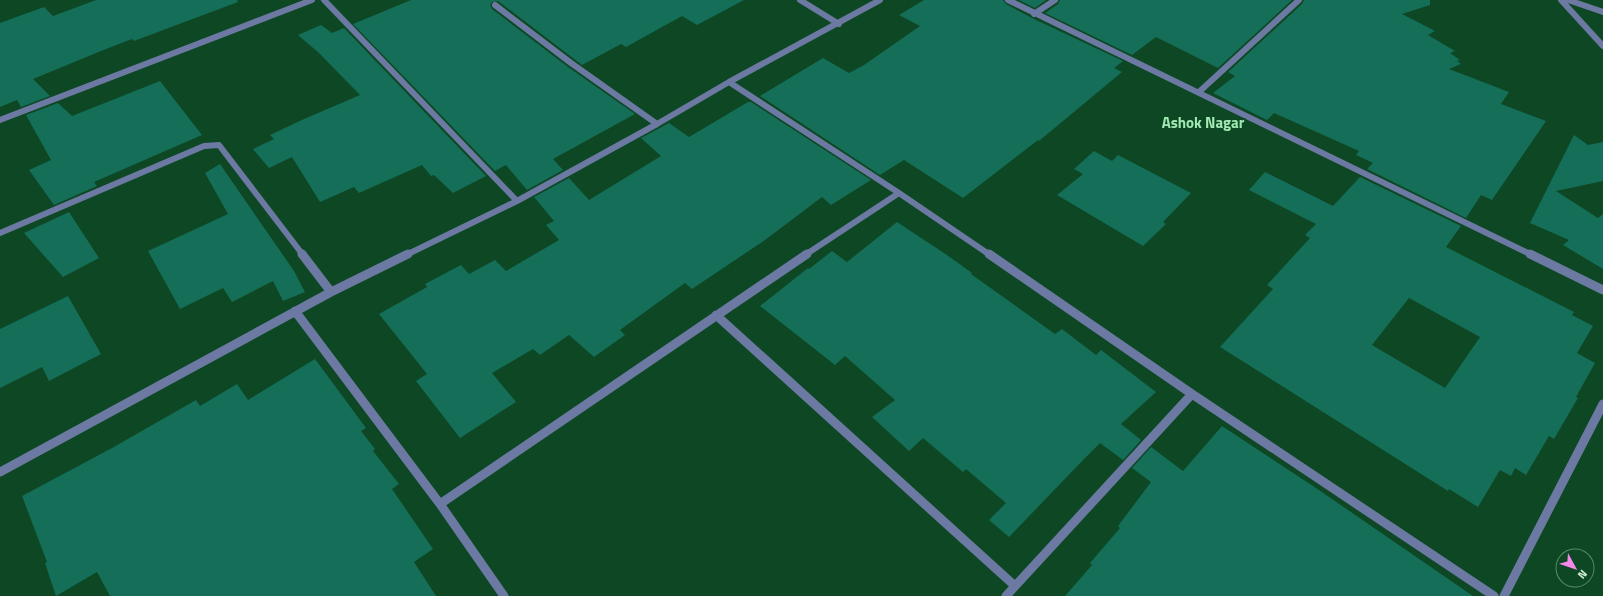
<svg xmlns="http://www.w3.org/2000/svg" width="1603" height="596" font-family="'Titillium Web',sans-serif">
<rect width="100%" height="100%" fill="#0e4723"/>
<path fill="#146e58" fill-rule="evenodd" d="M96 0H237L238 2 134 41 132 39 106 49 33 79 50 96 21 107 17 100 0 107V23L44 7 53 16Z
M411 0H744L697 25 682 16 626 47 621 44 582 65 498 1 492 2 490 5 492 9 568 67 635 114 553 159 563 170 527 190 506 165 495 171 353 24Z
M924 0H1003L1006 4 1032 18 1123 61 1114 68 1122 72 1039 141 1038 140 963 198 904 160 880 175 760 96 823 58 849 73 864 65 920 26 899 15Z
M1019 0H1046L1035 8Z
M1060 0H1292L1218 68 1156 37 1132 55 1045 13 1058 4Z
M1304 0H1430V5L1402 14 1435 31 1428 35 1455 51 1450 53 1460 60 1457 61 1461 64 1449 69 1509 92 1501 104 1546 121 1492 200 1481 195 1466 218 1367 169 1373 163 1356 155 1359 151 1274 113 1267 120 1213 93 1235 76 1228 72 1302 4Z
M321 25 332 33 344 28 486 176 453 193 434 175 431 176 422 165 359 193 354 187 320 202 292 157 269 168 253 149 274 139 270 135 304 119 360 95 319 53 298 35Z
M160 81 202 135 94 182 97 186 54 205 29 170 51 160 26 115 58 103 72 116Z
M748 102H751L871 180 831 205 822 197 765 240 692 289 685 283 620 330 625 335 594 357 569 335 540 355 533 349 492 373 516 402 460 438 416 381 427 374 379 314 427 287 425 284 461 265 469 274 495 260 506 271 559 240 546 225 554 221 534 197 569 178 589 200 661 156 641 138 669 123 689 137Z
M1574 135 1588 145 1603 142V181L1556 191 1598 218 1603 214V269L1563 245 1569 240 1530 223Z
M1094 151 1112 161 1118 155 1191 193 1163 222 1166 224 1143 246 1057 195 1083 174 1074 169Z
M220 164 294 271 305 292 283 301 273 281 232 302 223 288 180 309 148 251 228 214 205 173Z
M1265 172 1333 206 1360 177 1461 226 1446 247 1574 312 1572 315 1593 326 1577 353 1595 363 1576 397 1578 398 1554 439 1549 436 1526 475 1515 468 1511 476 1500 470 1478 507 1449 489 1448 491 1220 347 1273 289 1267 285 1310 238 1305 235 1316 224 1249 190ZM1409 298 1480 337 1445 388 1372 345Z
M69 212 99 258 63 277 24 233Z
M897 222 947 255 972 273 971 274 1055 334 1062 329 1096 355 1101 350 1156 392 1121 424 1141 440 1123 460 1100 443 1085 458 1009 537 989 520 1006 503 966 469 963 472 923 438 909 451 872 417 895 400 845 356 835 365 760 306 808 268 809 269 832 251 847 262Z
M68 296 101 354 49 381 42 367 0 388V329Z
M315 359 366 428 361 431 375 449 373 451 399 484 392 489 433 549 414 562 436 596H110L97 572 56 596 45 563 47 562 22 496 112 448 196 400 200 406 237 384 248 400Z
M1222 426 1316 488 1473 596H1065L1092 565 1090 563 1120 528 1118 526 1151 482 1132 468 1151 447 1183 471Z"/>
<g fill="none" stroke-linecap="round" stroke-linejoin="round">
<path stroke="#6c79a2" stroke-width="6" d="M324 0 517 201
M800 0 839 24
M1008 0 1532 255
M495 5 571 63 657 124
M1034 14 1055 0
M729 82 899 193 990 255
M1199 92 1299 0
M0 120 312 0
M0 233 204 146 219 145 303 255
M406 255 517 201 657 124 729 82 880 0
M805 255 899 193"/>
<path stroke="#6c79a2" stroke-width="9" d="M302 254 331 292
M989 254 1192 394 1494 596
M1530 254 1603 290
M295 311 440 504 504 596
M716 315 1015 586
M0 472 331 292 408 254
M440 504 807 254
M1006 596 1192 394
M1504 596 1603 404"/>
<path stroke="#6c79a2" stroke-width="6" d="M1561 0 1603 46
M1568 0 1603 12"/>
</g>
<g text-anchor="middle" stroke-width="3.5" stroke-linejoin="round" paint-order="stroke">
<g font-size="15" font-weight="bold" fill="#a0e9b2" stroke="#0e4723">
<text x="1203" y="128">Ashok Nagar</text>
</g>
</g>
<g transform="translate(1575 568) rotate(130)"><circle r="19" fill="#0e4723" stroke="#5a8b6a"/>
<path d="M0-3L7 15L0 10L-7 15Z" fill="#f788eb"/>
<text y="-6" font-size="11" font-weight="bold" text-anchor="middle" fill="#cdf1d5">N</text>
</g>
</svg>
